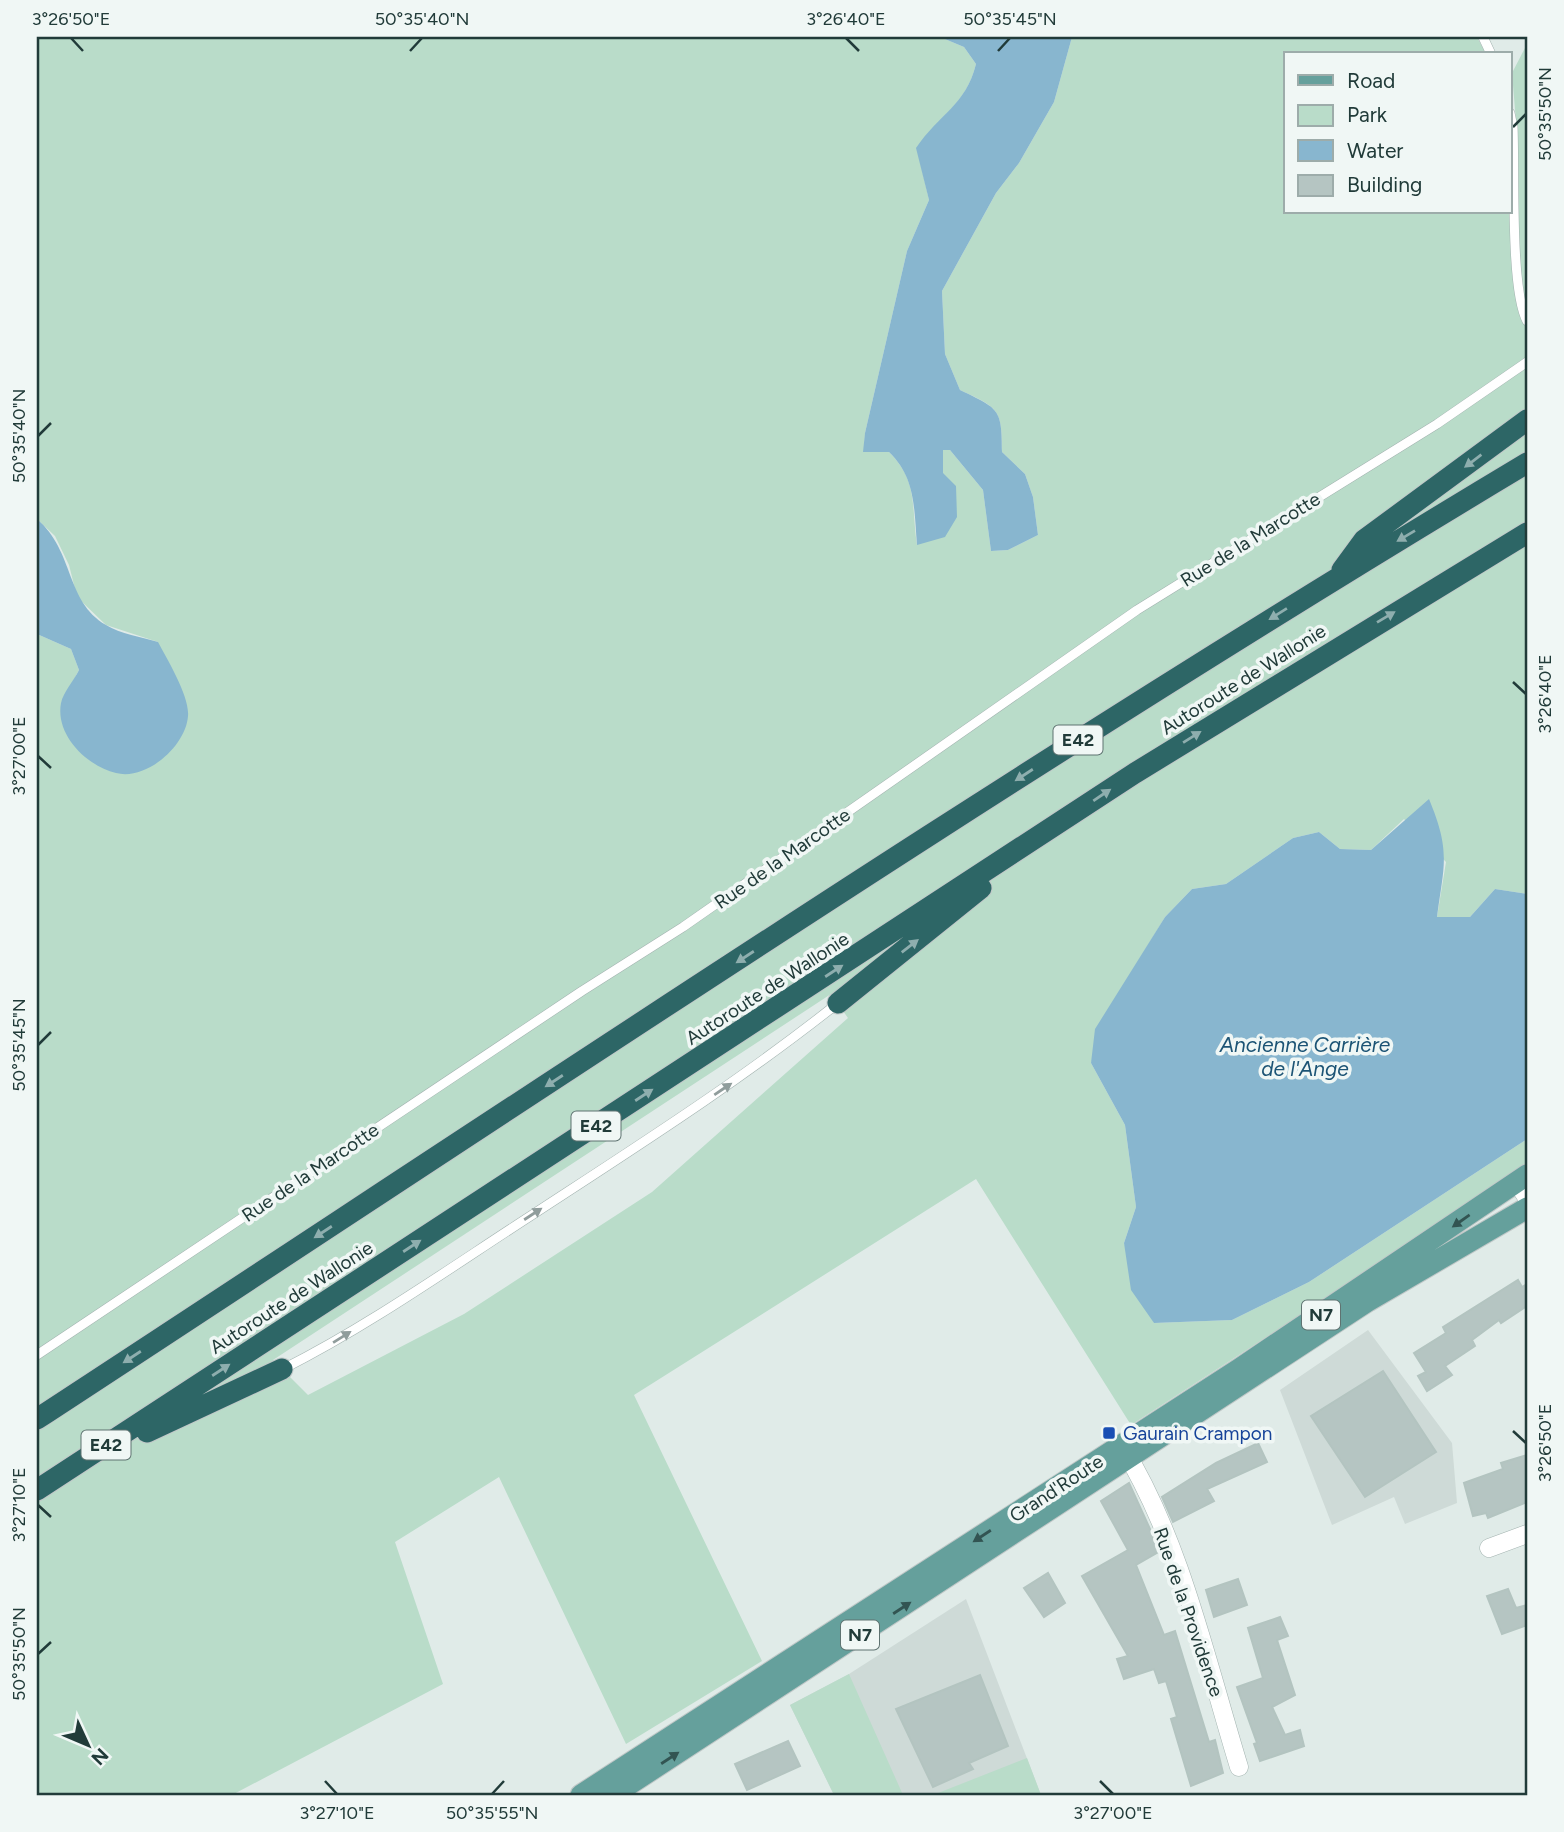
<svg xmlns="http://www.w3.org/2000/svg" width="1564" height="1832" font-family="Figtree,sans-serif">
<rect width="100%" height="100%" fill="#e0ebe8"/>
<path fill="#cedad7" d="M1368 1330 1452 1443 1457 1503 1405 1524 1394 1497 1332 1525 1280 1390Z
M966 1599 1041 1795H834L790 1705 849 1674Z"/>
<path fill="#b9dcc9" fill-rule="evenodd" d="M37 37H940L964 47 976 64C966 105 940 114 917 148L929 200 907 251 865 433 864 452H889C919 482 911 507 917 545L943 473V449L950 450 983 490 991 551 1008 550 1038 535 1033 497 1025 474 1002 452C1002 409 999 408 960 390L945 354 942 291 996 193 1019 163 1054 102 1072 37H1477L1486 54H1286V212H1510V153L1518 146 1512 73 1527 44V894L1495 889 1470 917H1437L1446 862 1404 819 1371 850 1340 849 1319 832 1293 838 1226 884 1192 889 1165 917 1136 965 1091 1063 1125 1125 1136 1207 1124 1243 1154 1323 1232 1320 1309 1282 1527 1139V1168L1131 1425 976 1179 634 1395 762 1661 626 1744 499 1477 395 1542 443 1684 232 1795H37V634L71 649 79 670 61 703 158 642 106 625 77 597 69 565 55 536 37 519ZM831 994 848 1018 652 1192 464 1314 308 1395 273 1360Z
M849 1674 903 1795H834L790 1705Z
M1027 1758 1041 1795H933Z"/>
<path fill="#88b6cf" d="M940 37H1072L1054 102 1019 163 996 193 942 291 945 354 960 390C999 409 1002 408 1002 452L1025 474 1033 497 1038 535 1008 550 991 551 983 490 950 450H943V473L956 486 957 517 945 537 917 545C914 509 916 478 889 452H863L865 433 907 251 929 200 916 148C939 114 966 105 976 64L964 47Z
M37 519C75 552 65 601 106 625 120 634 142 637 158 642 167 659 190 697 188 716 186 746 146 781 116 773 87 766 55 735 61 703 63 693 74 680 79 670L71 649 37 634Z
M1429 799C1451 852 1444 864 1437 917H1470L1495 889 1527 894V1139L1309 1282 1232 1320 1154 1323 1131 1290 1124 1243 1136 1207 1125 1125 1091 1063 1095 1029 1165 917 1192 889 1226 884 1293 838 1319 832 1340 849 1371 850Z"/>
<path fill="#b5c5c2" stroke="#b3c4c0" stroke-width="2" d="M1518 1280 1522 1287 1527 1284V1306L1501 1323 1499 1320 1472 1340 1475 1346 1445 1366 1452 1375 1427 1391 1418 1376 1426 1372 1414 1353 1446 1333 1443 1327Z
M1383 1371 1436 1452 1365 1497 1311 1416Z
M1258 1443 1267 1462 1207 1489 1214 1501 1173 1522 1162 1497 1216 1463Z
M1527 1455V1502L1488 1518 1486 1513 1473 1516 1464 1483 1503 1469 1501 1463Z
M1129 1483 1160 1551 1136 1565 1164 1635 1175 1631 1209 1742 1215 1740 1223 1773 1191 1786 1171 1719 1177 1717 1166 1681 1159 1683 1154 1669 1124 1679 1117 1659 1128 1656 1082 1576 1128 1550 1101 1501Z
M1048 1573 1065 1603 1044 1617 1024 1588Z
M1238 1579 1247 1605 1214 1617 1206 1590Z
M1508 1589 1516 1608 1527 1605V1625L1502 1634 1487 1596Z
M1280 1617 1288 1636 1277 1640 1295 1695 1272 1707 1285 1735 1300 1730 1304 1746 1260 1761 1254 1744 1257 1743 1237 1687 1263 1678 1248 1628Z
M980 1675 1008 1746 969 1763 973 1769 933 1787 896 1709Z
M788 1741 800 1766 747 1790 735 1764Z"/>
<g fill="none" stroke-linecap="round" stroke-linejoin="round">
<defs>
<path id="service" d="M1483 37 1491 54
M1510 113 1513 127C1515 169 1510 290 1527 321
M37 1355 582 991 683 927 1137 610 1437 424 1527 362
M283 1369C370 1325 450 1268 532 1215 636 1147 740 1081 838 1003"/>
<path id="minor" d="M1517 1182 1527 1198
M1122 1446C1181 1542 1206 1660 1239 1767
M1489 1548 1527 1534"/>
<path id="primary" d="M581 1795 1239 1369 1527 1175
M613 1795 1368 1301 1527 1208"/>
<path id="motorway" d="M1342 570 1364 540 1527 420
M838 1003 981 888
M37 1419C531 1096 1021 766 1527 463
M147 1432 282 1369
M37 1490 1135 773 1527 533"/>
</defs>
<use href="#service" stroke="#a3b3b0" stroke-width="10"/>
<use href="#minor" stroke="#a3b3b0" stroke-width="19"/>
<use href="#primary" stroke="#c1c8c8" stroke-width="23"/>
<use href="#motorway" stroke="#c1c8c8" stroke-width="23"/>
<use href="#service" stroke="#fff" stroke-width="9"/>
<use href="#minor" stroke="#fff" stroke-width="18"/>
<use href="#primary" stroke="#65a09c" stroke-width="21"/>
<use href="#motorway" stroke="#2d6666" stroke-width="21"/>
</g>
<defs><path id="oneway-solid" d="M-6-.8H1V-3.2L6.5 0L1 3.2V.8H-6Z" transform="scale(1.75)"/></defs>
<g fill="#8eaeae">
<use href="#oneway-solid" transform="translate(1473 461) rotate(143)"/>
<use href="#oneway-solid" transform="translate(1406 536) rotate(149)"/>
<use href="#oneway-solid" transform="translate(1278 614) rotate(148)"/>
<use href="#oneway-solid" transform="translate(1386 617) rotate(-31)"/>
<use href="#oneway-solid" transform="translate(1192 737) rotate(-32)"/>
<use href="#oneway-solid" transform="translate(1024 775) rotate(147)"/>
<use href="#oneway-solid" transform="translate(1102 795) rotate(-34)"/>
<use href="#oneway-solid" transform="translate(910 946) rotate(-38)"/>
<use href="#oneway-solid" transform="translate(745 957) rotate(147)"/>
<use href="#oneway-solid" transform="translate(834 971) rotate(-33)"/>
<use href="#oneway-solid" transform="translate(554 1081) rotate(147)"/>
<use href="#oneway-solid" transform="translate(644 1095) rotate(-33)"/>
<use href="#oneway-solid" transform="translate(323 1232) rotate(147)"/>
<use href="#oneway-solid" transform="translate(412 1246) rotate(-33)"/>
<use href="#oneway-solid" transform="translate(132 1357) rotate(147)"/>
<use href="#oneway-solid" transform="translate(221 1370) rotate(-33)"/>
</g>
<g fill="#909d9c">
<use href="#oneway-solid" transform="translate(723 1089) rotate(-34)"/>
<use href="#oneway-solid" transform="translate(533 1214) rotate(-33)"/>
<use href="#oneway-solid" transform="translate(342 1337) rotate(-32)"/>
</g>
<g fill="#325452">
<use href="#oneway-solid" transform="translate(1461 1221) rotate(145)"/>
<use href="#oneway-solid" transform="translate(982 1536) rotate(147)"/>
<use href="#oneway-solid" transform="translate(902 1608) rotate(-33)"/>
<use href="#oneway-solid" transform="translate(670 1758) rotate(-33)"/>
</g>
<path fill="none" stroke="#213b39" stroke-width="2.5" d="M71 38 83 51M846 38 859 51M410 51 422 38M998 51 1010 38M1513 127 1526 114M38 436 51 423M1513 682 1526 694M38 756 51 768M38 1045 51 1032M1513 1431 1526 1443M38 1505 51 1517M38 1654 51 1642M325 1781 337 1794M1100 1781 1113 1794M492 1794 504 1781"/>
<rect fill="#1a4fb4" stroke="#f0f7f5" stroke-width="2.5" x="1102" y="1426" width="14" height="14" rx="3.5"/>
<g text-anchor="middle" stroke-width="7" stroke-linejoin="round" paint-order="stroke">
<g fill="#f0f7f5" stroke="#5f7371" stroke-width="2">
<rect x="1053.5" y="725.5" width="49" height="29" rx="5"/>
<rect x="571.5" y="1111.5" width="49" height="29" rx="5"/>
<rect x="1302" y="1300.5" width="38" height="29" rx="5"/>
<rect x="81.5" y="1430.5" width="49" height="29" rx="5"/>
<rect x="841" y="1620.5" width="38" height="29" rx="5"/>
</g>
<g font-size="18" font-weight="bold" fill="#213b39">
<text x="1078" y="746">E42</text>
<text x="596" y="1132">E42</text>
<text x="1321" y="1321">N7</text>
<text x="106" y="1451">E42</text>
<text x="860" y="1641">N7</text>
</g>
<g font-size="19" fill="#213b39" stroke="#f0f7f5">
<text transform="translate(1250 539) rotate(-32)" y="7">Rue de la Marcotte</text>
<text transform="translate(1243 679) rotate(-32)" y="7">Autoroute de Wallonie</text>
<text transform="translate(782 858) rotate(-35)" y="7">Rue de la Marcotte</text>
<text transform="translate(767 988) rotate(-33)" y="7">Autoroute de Wallonie</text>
<text transform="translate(310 1172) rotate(-34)" y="7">Rue de la Marcotte</text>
<text transform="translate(291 1297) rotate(-33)" y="7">Autoroute de Wallonie</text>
<text transform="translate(1056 1488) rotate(-33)" y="7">Grand'Route</text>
<text transform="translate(1189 1612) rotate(71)" y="7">Rue de la Providence</text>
</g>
<g font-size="19" fill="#164399" stroke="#f0f7f5" text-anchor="start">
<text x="1123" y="1440">Gaurain Crampon</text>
</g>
<g font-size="21" font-style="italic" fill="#1c5475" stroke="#f0f7f5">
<text x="1305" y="1052">Ancienne Carrière<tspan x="1305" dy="24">de l'Ange</tspan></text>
</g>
</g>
<rect width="1564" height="1832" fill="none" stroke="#f0f7f5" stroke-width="77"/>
<rect x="1284" y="52" width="228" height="161" fill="#f0f7f5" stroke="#9dacaa" stroke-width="2"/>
<rect x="1298" y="75" width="35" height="10" fill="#65a09c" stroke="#9dacaa" stroke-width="2"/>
<text x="1347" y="88" font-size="21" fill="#213b39">Road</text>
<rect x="1298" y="105" width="35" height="21" fill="#b9dcc9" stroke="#9dacaa" stroke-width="2"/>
<text x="1347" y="122" font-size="21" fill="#213b39">Park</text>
<rect x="1298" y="140" width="35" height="21" fill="#88b6cf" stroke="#9dacaa" stroke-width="2"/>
<text x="1347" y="158" font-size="21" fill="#213b39">Water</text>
<rect x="1298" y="175" width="35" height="21" fill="#b5c5c2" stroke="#9dacaa" stroke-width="2"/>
<text x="1347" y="192" font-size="21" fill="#213b39">Building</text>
<g transform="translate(88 1745) rotate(134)" stroke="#f0f7f5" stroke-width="5" paint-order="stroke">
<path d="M0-5L12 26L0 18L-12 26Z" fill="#213b39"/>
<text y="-10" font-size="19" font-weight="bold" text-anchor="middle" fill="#213b39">N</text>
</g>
<rect x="38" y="38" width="1488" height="1756" fill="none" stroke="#213b39" stroke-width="2.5"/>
<g font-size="18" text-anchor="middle" fill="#213b39">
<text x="71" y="25">3°26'50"E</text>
<text x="422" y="25">50°35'40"N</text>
<text x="846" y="25">3°26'40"E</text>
<text x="1010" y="25">50°35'45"N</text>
<text transform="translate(1545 114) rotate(-90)" y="6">50°35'50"N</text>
<text transform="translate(19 436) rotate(-90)" y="6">50°35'40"N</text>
<text transform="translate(1545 694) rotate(-90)" y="6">3°26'40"E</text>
<text transform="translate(19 756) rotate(-90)" y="6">3°27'00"E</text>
<text transform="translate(19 1045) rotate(-90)" y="6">50°35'45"N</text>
<text transform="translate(1545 1443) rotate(-90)" y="6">3°26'50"E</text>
<text transform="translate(19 1505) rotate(-90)" y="6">3°27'10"E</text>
<text transform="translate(19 1654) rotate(-90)" y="6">50°35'50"N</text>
<text x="337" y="1819">3°27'10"E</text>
<text x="492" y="1819">50°35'55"N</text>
<text x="1113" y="1819">3°27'00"E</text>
</g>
</svg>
